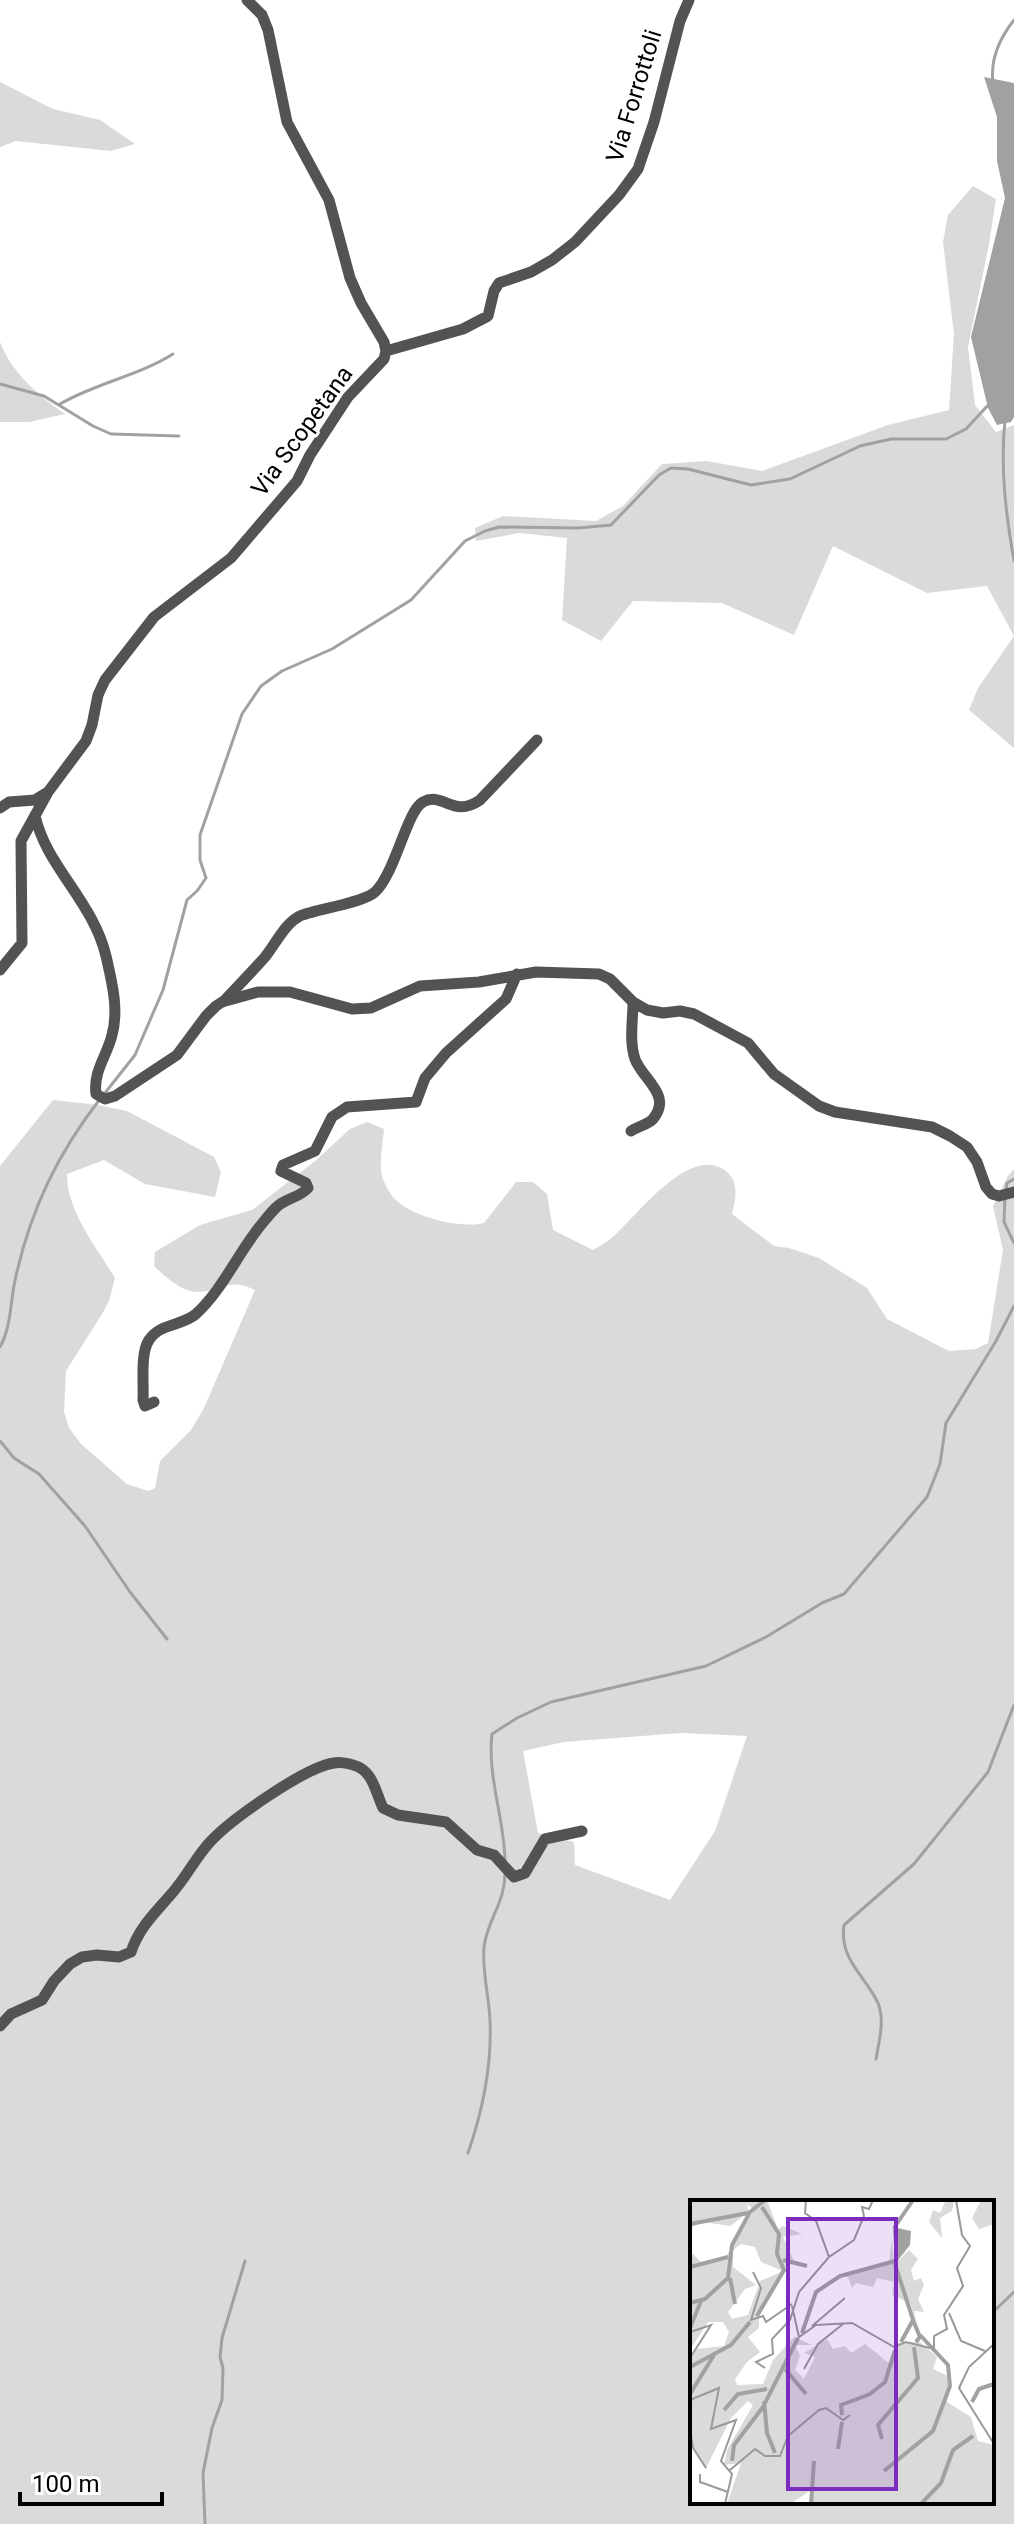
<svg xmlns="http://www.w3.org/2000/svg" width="1014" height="2524" font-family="Roboto,sans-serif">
<rect width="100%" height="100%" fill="#fff"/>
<path fill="#dadada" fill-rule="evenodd" d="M0 82 53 109 100 120 135 144 111 151 16 141 0 147Z
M973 186 996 199 989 244 968 347 975 405 996 432 1014 425V748L969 710 978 688 1014 636 987 586 927 593 833 546 794 635 722 603 633 601 601 641 562 620 567 538 519 533 476 541 475 528 503 516 596 521 623 506 662 464 707 461 762 471 888 425 949 410 954 334 943 242 948 215Z
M0 342C11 372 39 396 65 414L29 422H0Z
M53 1100 98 1105 127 1111 214 1157 221 1172 215 1197 145 1184 104 1160 67 1174C67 1212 96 1246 115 1278L109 1301 102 1314 66 1371 64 1412 69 1428 81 1444 127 1484 148 1491 155 1488 160 1461 191 1430 204 1408 255 1290C229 1277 223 1291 198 1292 181 1292 166 1277 154 1266L155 1252 200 1225 252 1210 315 1161 350 1129 367 1122 384 1129C383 1143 378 1166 383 1179 385 1185 391 1196 396 1200 413 1217 461 1229 484 1223L516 1182H533L547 1194 553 1230 593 1250C600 1246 607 1242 614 1236 637 1215 688 1147 723 1169 740 1180 736 1197 732 1214L774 1246 789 1248 819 1258 867 1288 887 1319 949 1351 976 1349 988 1343 1003 1250 993 1206 1008 1176 1014 1169V2524H0V1166ZM681 1733 747 1736 715 1831 670 1900 575 1865 574 1842 538 1833 523 1751 564 1742ZM692 2202H992V2502H692Z"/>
<path fill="#a1a1a1" d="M984 77 1014 83V417L1011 422 997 425 988 408 971 337 1005 198 997 161V117Z"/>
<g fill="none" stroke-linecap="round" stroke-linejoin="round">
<path stroke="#a1a1a1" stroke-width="3" d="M993 83C990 59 999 39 1014 20
M0 384 44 396 93 426 111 434 179 436
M60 404C96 383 138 376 173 354
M1005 420C1000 468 1006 515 1014 561
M105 1093 135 1055 163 990 187 900 197 891 206 878 200 860V835L242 714 261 686 282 671 332 649 411 600 465 541 485 531 499 527 578 528 611 525 659 475 671 468 688 469 751 485 790 479 860 446 891 439H946L966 429 990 403
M1006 1190 1007 1183 1014 1179
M1005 1197 1004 1222 1014 1243
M0 1347C12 1326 10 1299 16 1276 31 1209 58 1153 100 1099
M0 1441 14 1458 39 1474 85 1526 130 1592 167 1639
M505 1860C504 1817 487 1776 492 1734L517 1718 551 1702 706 1666 766 1637 822 1603 844 1594 927 1497 940 1464 946 1423 996 1341 1014 1306
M876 2059C879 2041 885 2021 878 2003 865 1975 839 1960 844 1925L914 1864 988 1772 1014 1705
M468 2153C483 2110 492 2066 490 2020 489 1996 482 1972 484 1947 487 1920 506 1902 505 1871
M992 2313 1014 2292
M205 2524 203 2473 212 2428 222 2400 223 2368 220 2357 222 2338 245 2261"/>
<path stroke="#535353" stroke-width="11" d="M386 351 463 329 488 316 494 291 499 283 531 272 552 260 575 242 619 195 638 169 654 122 680 21 689 0
M0 808 9 802 35 800 48 792
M35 815C45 865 93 901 106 956 112 982 119 1010 112 1035 107 1056 93 1071 96 1094L105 1099 115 1096 177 1055 206 1016 216 1006 222 1002 258 992H290L352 1009 371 1008 420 986 479 982 536 972 599 974 610 979 633 1002 647 1010 663 1013 680 1011 694 1014 748 1043 774 1074 819 1106 835 1112 932 1127 950 1136 967 1147 977 1162 986 1187 992 1194 999 1196 1014 1192
M0 970 22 943 21 841 48 792 86 741 92 725 98 695 105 680 154 617 231 558 297 481 310 455 348 397 384 359 386 351 384 342 361 303 350 278 329 200 287 122 268 30 262 15 247 0
M223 1002C237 987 251 973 265 957 275 945 285 923 300 916 317 909 363 903 375 892 395 874 407 810 423 802 443 791 453 819 480 800L537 740
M631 1131C637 1127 649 1124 653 1119 673 1095 642 1079 635 1059 629 1041 633 1020 633 1002
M154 1402 145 1406 143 1400C144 1384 140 1353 149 1340 160 1323 182 1326 196 1314 225 1287 239 1250 265 1220 270 1214 276 1206 282 1203 292 1197 301 1196 308 1188L306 1183 281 1171 283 1165 315 1151 332 1117 347 1107 416 1102 425 1078 446 1053 506 999 517 974
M0 2026 11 2014 42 2000 54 1981 70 1964 82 1957 97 1955 119 1957 131 1952C139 1927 157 1911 173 1892 187 1876 196 1857 210 1842 230 1820 305 1767 334 1763 339 1762 348 1763 353 1765 373 1770 375 1791 383 1808L398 1815 446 1822 477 1850 494 1855 514 1877 525 1873 545 1839 582 1831"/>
</g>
<g text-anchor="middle" stroke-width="6" stroke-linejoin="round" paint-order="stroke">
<g font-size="24" fill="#000" stroke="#fff">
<text transform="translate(634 96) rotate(-73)" y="8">Via Forrottoli</text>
<text transform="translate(302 431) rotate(-54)" y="8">Via Scopetana</text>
</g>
</g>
<g transform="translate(690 2200)">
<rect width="304" height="304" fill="#fff"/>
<path d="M0 0H77L88 29 93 26 112 34 93 37 105 63 98 64 69 111V128L58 137 70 152 57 162 45 179 47 185 73 184 83 160 104 137 122 145H105L110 156 105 170 114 179 125 157 114 153 137 139 143 149 155 146 161 153 175 144 200 164 208 143 230 142 247 157 243 169 260 177 257 202 281 217 288 241 304 245V304H122L120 291 100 304H37L51 263 34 265 37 250 63 205 58 201 41 218 16 268 0 244V160L7 149 34 146 39 132 33 122H18L0 150V51L11 62 35 58 64 10 57 4 59 12 40 26 13 22 0 28ZM51 44 65 47 71 62 93 71 70 81 58 115 42 119 38 112 55 89 66 85 43 67V50ZM256 0H264L262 11 250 18 252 38 239 22 243 10 250 13ZM291 0H304V24L289 29 282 18ZM202 39 204 65 219 50 228 59 221 70 224 81 231 78 234 85 228 99 234 112 224 111 228 130 220 103 202 95 204 82 187 78 183 87 166 83 162 88 158 77H149L199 63Z" fill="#dadada" fill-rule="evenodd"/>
<path d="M203 27 221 31 220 45 205 64Z" fill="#a1a1a1"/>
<path fill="none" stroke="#a1a1a1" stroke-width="4" d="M0 24 58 13M204 28 223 0M93 60 117 66M205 64 223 120 211 142M0 67 38 57M40 78 45 104M0 103 15 99 38 78 42 45 60 12 75 0M67 116 94 70 87 54 89 34 72 7M223 120 230 137 226 142M0 128 11 101M112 133 126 92 150 76 205 61M0 167 41 145 60 122M95 169 116 194M0 194 24 155M74 201 77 233 85 253M282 202 289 189 304 184M34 210 48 194 77 189M152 215 151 205 180 194 195 182 205 150M192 239 188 225 228 178 224 147M148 249 152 222M42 261 44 245 73 207 108 138M194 271 243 231 260 186 258 165 230 135M121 304 124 261M231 304 251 283 263 250 283 236"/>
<path fill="none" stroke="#999" stroke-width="2" d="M139 57 164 40 174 16 172 7 179 9 183 0M63 72 71 88 61 120 73 116 76 122 102 104M102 106 109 137 126 125 162 123 204 147 216 142 244 149V136L257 129 254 115 273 86 267 68 280 46 272 35 266 0M259 113 271 141 295 151M122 126 155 98M0 132 21 125 0 158M304 144 279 167 269 188 304 244M75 168 66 162 83 154 82 139 100 120 109 92 139 57 126 21 115 13 116 0M114 169 128 144 153 124M0 200 29 188 21 229 46 220 31 261 42 274 35 304M0 229 3 248 16 268M40 270 65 249 75 256H90L98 236 129 210 136 208 153 220 160 215M10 274V282L38 292"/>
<path fill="#7b2cbf" fill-opacity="0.15" stroke="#7b2cbf" stroke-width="4" d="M98 19H206V289H98Z"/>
<rect width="304" height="304" fill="none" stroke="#000" stroke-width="4"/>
</g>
<path d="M20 2492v12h142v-12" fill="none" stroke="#000000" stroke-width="4"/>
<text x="32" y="2492" font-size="24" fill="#000000" stroke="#ffffff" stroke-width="6" paint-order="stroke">100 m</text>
</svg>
